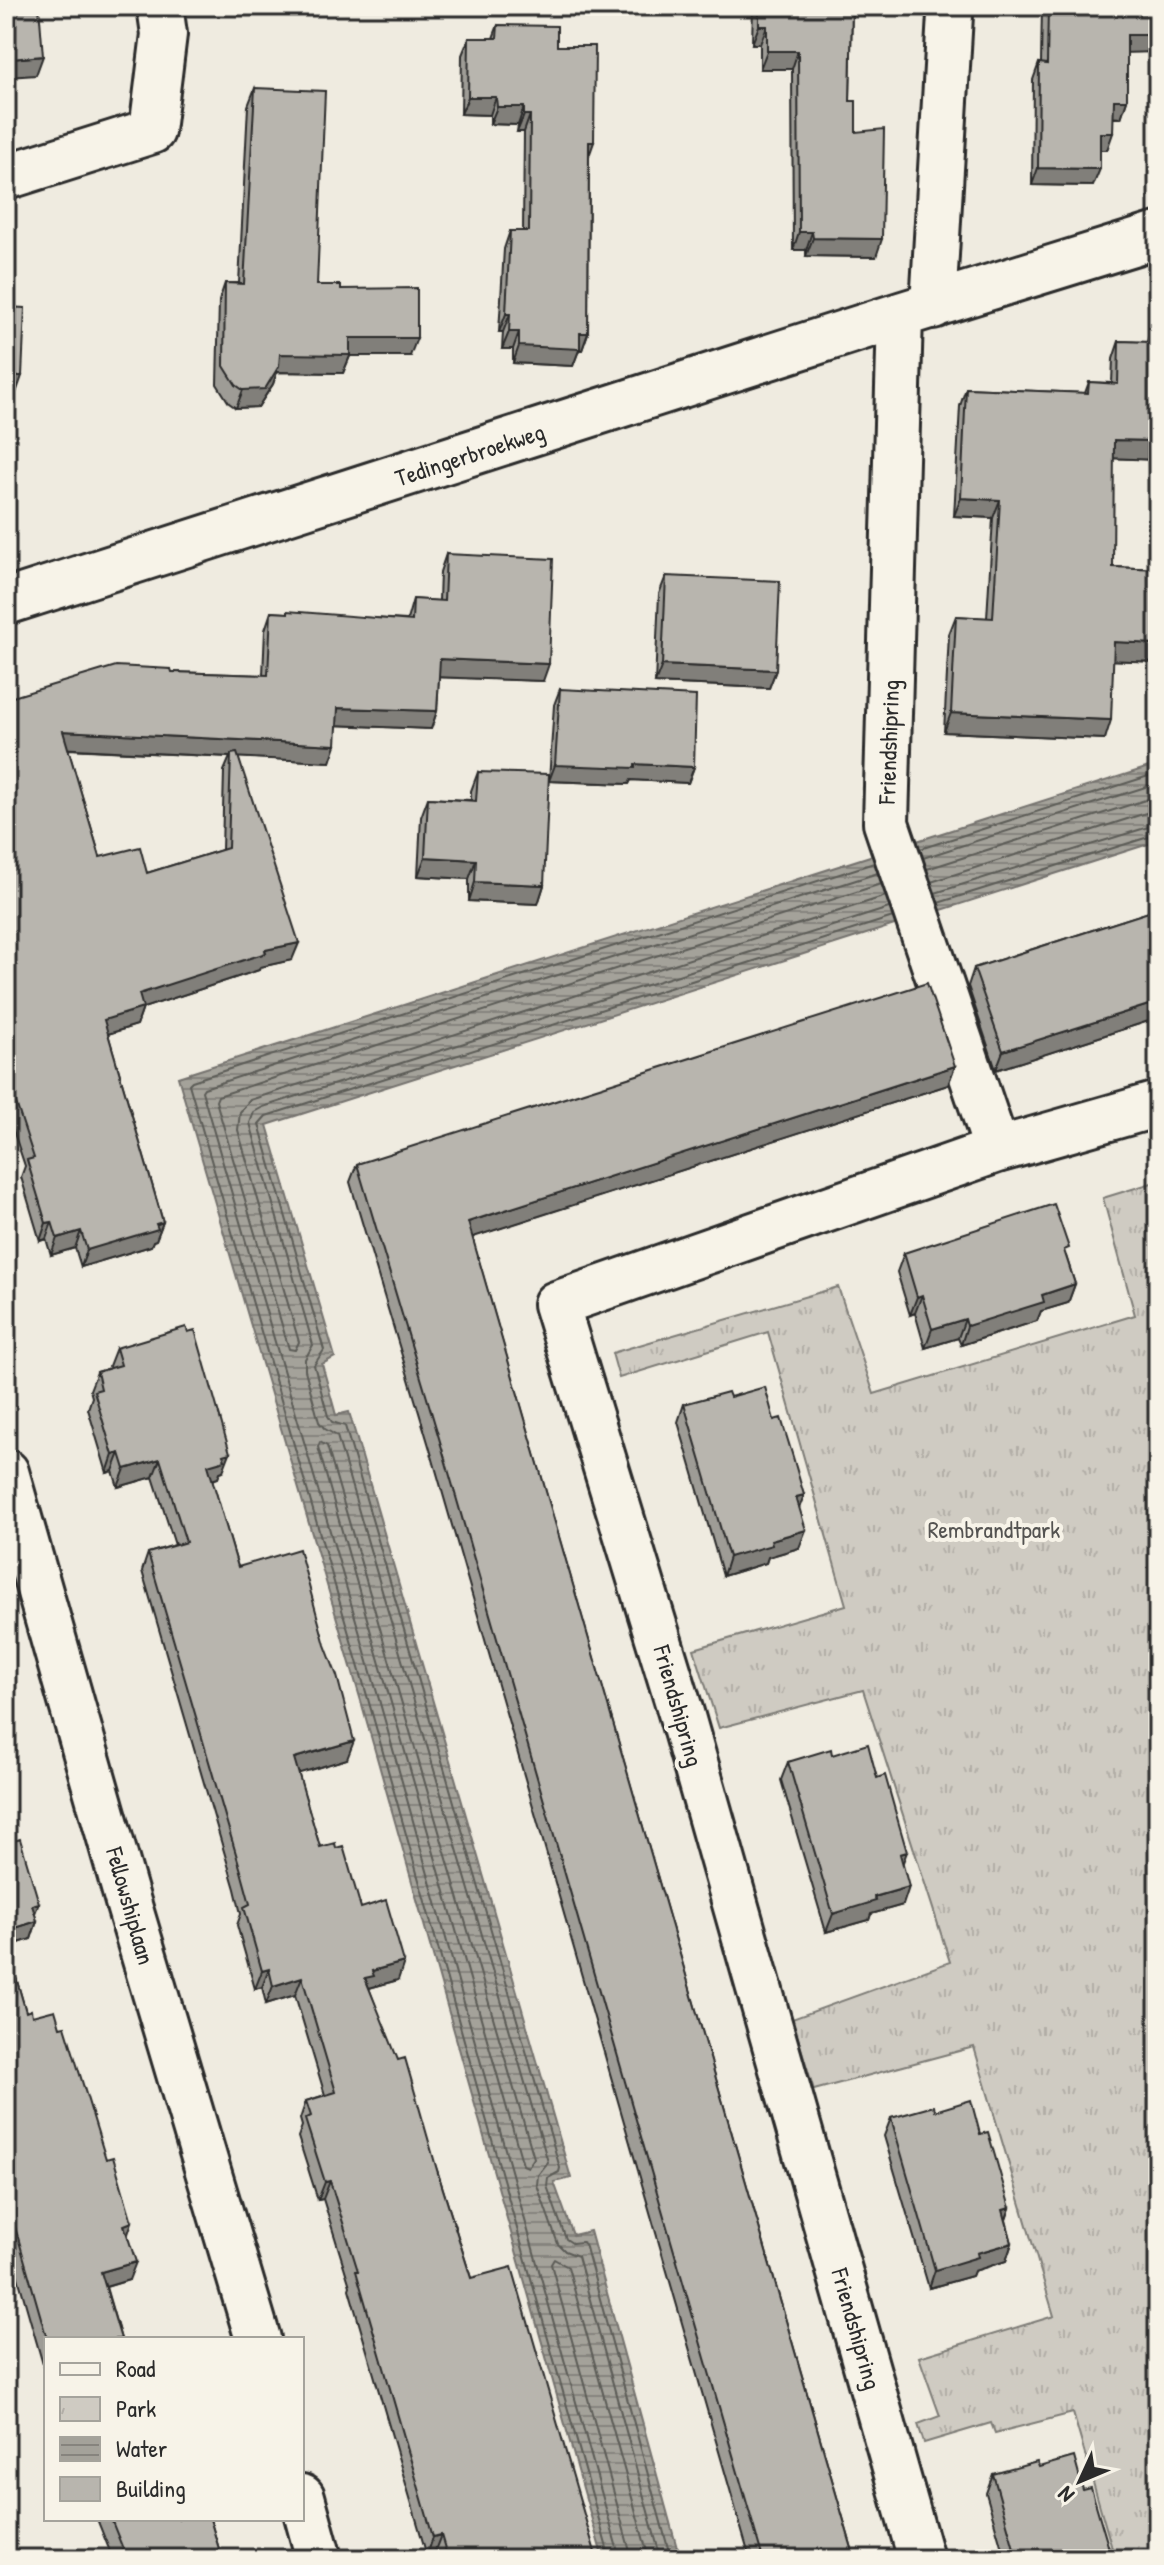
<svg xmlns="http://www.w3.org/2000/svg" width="1164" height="2565" font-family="'Patrick Hand',sans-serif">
<defs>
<pattern id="park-tufts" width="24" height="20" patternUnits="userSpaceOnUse" patternTransform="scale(2)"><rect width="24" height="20" fill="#cfcbc2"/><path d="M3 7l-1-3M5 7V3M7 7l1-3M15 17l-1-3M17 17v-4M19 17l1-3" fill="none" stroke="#b2aea7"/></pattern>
<pattern id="water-rules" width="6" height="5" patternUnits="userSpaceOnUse" patternTransform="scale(2)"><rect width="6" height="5" fill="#a4a29a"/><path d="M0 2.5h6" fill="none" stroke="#86847e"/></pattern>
</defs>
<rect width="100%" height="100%" fill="#efebe0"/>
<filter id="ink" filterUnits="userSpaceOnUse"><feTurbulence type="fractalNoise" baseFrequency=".0125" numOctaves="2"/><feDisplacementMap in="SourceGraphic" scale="16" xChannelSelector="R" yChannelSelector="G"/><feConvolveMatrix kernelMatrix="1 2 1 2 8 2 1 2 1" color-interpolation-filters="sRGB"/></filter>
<g filter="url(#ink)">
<path fill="url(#park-tufts)" stroke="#7d7b76" stroke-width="2" d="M1158 1181V2559H1115L1073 2413 995 2433 991 2423 924 2443 918 2424 940 2416 919 2357 1054 2316 974 2047 814 2090 792 2019 950 1962 863 1690 719 1728 694 1649 846 1605 768 1332 619 1378 612 1353 838 1287 874 1394 1135 1315 1103 1198Z"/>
<path fill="url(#water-rules)" stroke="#74726e" stroke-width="2" d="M1158 764V841L267 1125 335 1357 322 1364 336 1415 349 1412 571 2178 554 2182 573 2235 590 2231 680 2559H603L361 1701 178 1077Z"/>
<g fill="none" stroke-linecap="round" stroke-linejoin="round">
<path stroke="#5b5b57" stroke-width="2" d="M920 849 1158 773
M923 858 1158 783
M927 869 1158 796
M931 882 1146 813 1158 812
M881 884 218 1096 216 1101 289 1349 295 1350 299 1342 238 1130 240 1112 250 1100 886 896
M935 893 1158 824
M938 903 1158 834
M320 1442 327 1446 534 2158 528 2167 523 2165 318 1447Z
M610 2559 368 1699 189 1084 192 1081 874 863
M620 2559 378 1696 202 1091 204 1088 878 873
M632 2559 551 2264 554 2259 568 2267 649 2559
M661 2559 578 2256 565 2251 558 2244 537 2185 538 2175 548 2162 337 1436 325 1429 319 1422 305 1370V1359L313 1345 250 1123 254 1112 263 1107 889 908
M671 2559 585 2244 582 2242 572 2243 566 2239 547 2186 548 2178 559 2172 560 2168 345 1426 332 1422 328 1416 314 1365 324 1350 259 1124 266 1116 893 917"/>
<defs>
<path id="minor" d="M6 177 152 131 164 34 160 6
M933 306 950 15
M900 315 886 823 997 1150
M6 602 900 315 1158 235
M6 1472 128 1902 258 2339
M302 2497 319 2559
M921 2559 681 1713 556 1304 997 1150 1158 1104"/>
</defs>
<use href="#minor" stroke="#2b2b2b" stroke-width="50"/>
<use href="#minor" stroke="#f7f3e8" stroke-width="44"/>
</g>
<path fill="#9e9c96" stroke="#2b2b2b" stroke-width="2" fill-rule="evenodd" d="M753 6H852L850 101 876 257 806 256V250H793L792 69H760V44H752Z
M1042 6H1158L1127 53V100L1121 118H1113L1107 150H1100L1093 186 1032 185 1033 80 1039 63H1041Z
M498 25 557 46 589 156 588 333 582 350H579L573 366 513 363V349H502L503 332H499L504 249 510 231H523L524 132H517L518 125 490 124V115L461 114 462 55 469 38H493Z
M255 88 317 285 341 289 410 356H350L343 373 277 372 273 384 258 407 236 408 229 403 217 384 219 301 225 283H239L248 106Z
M1150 333H1158V460L1113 458V567L1158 569V662L1113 660 1105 739 944 732 949 634 956 616 987 618 993 518 954 516 960 406 966 388 1085 393 1089 382 1112 383 1113 359 1119 341 1147 342Z
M446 554 543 681 439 677 437 711 431 729 337 725 330 762 238 757 292 960 260 967 259 970 143 1008 137 1025 108 1034 163 1222 156 1240 153 1241 151 1246 81 1267 75 1248 51 1255 46 1239 40 1241 21 1177 25 1166 6 1109V699L172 672 263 675 265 630 271 612 407 620 413 599 439 601 440 572ZM68 749 230 757 224 771 222 850 147 873 100 857Z
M666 576 776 670 769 688 655 683 659 594Z
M560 689 694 767 688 783 631 780 629 784 549 781 554 705Z
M478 772 544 885 538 904 469 901V879L418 876 421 817 428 798 471 800V791Z
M1158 909V1018L996 1070 968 986 974 968Z
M955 1066 948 1085 472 1237 855 2559H750L432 1456 350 1182 357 1164Z
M904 1253 1066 1256 1075 1284 1068 1303 1041 1311 1037 1321 961 1345 958 1338 925 1348 915 1313 910 1315 897 1272Z
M116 1348 223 1471 220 1472 218 1478 212 1480 238 1567 347 1759 298 1773 320 1847 336 1848 361 1908 398 1980 369 1988 437 2170 471 2278 597 2559H436L434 2553 427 2556 349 2289 350 2286 323 2199 318 2200 298 2137 302 2126 300 2119 306 2101 325 2095 295 1995 266 2004 262 1987 255 1989 237 1925 241 1914 235 1889 142 1571 148 1553 175 1545 153 1477 118 1487 113 1471 107 1473 88 1409 92 1397 90 1390 97 1372 110 1368 109 1366Z
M730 1397 774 1420 804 1495 799 1507V1548L768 1557 766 1563 723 1576 678 1422 684 1404Z
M832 1755 877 1778 903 1864V1905L871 1914 869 1920 826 1932 781 1780 788 1762Z
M6 1826 37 1921 31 1939 7 1947 26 2012 32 2016 127 2236 129 2280 106 2287 121 2339H46V2375L9 2246H6Z
M935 2111 980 2134 1010 2208 1006 2220 1012 2243 1006 2261 974 2271 972 2276 929 2288 884 2136 891 2118Z
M1039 2467 1083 2490 1112 2559H1005L986 2493 993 2474Z
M97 2519H210L222 2559H113Z"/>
<path fill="#817f7a" stroke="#2b2b2b" stroke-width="2" d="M759 26H767L760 44H752Z
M1127 35H1158V52L1121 53Z
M767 51H798L792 69H760Z
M43 56 36 75 8 77 6 83V69L11 59Z
M468 97H496L490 115 461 114Z
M1114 100H1127L1121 118 1108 117Z
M497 107H524L518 125 490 124Z
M524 115H530L524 132H517Z
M1100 133H1113L1107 150H1094Z
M589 142H594L588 159Z
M1038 168 1100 169 1093 186 1032 185Z
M799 232H812L806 250H793Z
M813 238 882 239 876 257 806 256Z
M506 314H510L503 332H499Z
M509 332H519L513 349H502Z
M580 333H588L582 350H579L573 366 513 363 519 346Z
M350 338H417L410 356H350L343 373 277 372 273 384 258 407 236 408 243 390 280 354Z
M12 376H22L16 393H13L7 407 6 408V392Z
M1114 440 1158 441V460L1107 458Z
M961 498 1000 500 993 518 954 516Z
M1114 642 1158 644V662L1107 660Z
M440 659 549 664 543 681 433 677Z
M662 665 776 670 769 688 655 683Z
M338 708 437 711 431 729 332 725Z
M951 713 1111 720 1105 739 944 732Z
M63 731 336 745 330 762 56 748Z
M635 764 694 767 688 783 631 780 629 784 549 781 555 765Z
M425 857 476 860 469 879 418 876Z
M475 882 544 885 538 904 469 901Z
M299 943 292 960 260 967 259 970 143 1008 137 1025 98 1037 104 1020 139 994 265 950Z
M1158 1002V1018L996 1070 1003 1051Z
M955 1066 948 1085 461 1241 468 1222Z
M52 1222 46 1239 40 1241 46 1223Z
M163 1222 156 1240 153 1241 151 1246 81 1267 87 1250Z
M81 1231 75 1248 51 1255 57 1238Z
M1075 1284 1068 1303 1041 1311 1037 1321 961 1345 967 1326 1042 1295Z
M922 1295 915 1313 910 1315 917 1297Z
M965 1319 958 1338 925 1348 932 1329Z
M120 1453 113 1471 107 1473 113 1455Z
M230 1453 223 1471 220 1472 218 1478 201 1483 208 1465 223 1455Z
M160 1459 153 1477 118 1487 125 1469Z
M804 1495 797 1514 796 1497Z
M806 1530 799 1548 768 1557 766 1563 723 1576 729 1557 771 1540Z
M354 1741 347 1759 287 1777 294 1758Z
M907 1852 900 1870V1854Z
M909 1887 903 1905 871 1914 869 1920 826 1932 833 1914 874 1897Z
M39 1903 32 1921V1905Z
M37 1921 31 1939 6 1947V1931Z
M404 1962 398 1980 369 1988 365 1978 372 1971Z
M269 1969 262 1987 255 1989 262 1971Z
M302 1977 295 1995 266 2004 273 1986Z
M330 2181 323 2199 318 2200 325 2182Z
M1010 2208 1003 2227V2210Z
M132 2222 126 2240 124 2225Z
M15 2227 9 2246H6V2230Z
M1012 2243 1006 2261 974 2271 972 2276 929 2288 935 2270 977 2253Z
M136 2262 129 2280 95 2290 101 2272Z
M441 2535 434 2553 427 2556 433 2537Z"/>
<path fill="#b8b5ae" stroke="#2b2b2b" stroke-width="2" d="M6 6H39L43 56 11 59V69H6Z
M759 6H852L850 101H856V132L884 129 882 239 813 238 812 232H799L798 51H767V26H759Z
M1048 6H1158V35H1127V100H1114L1113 133H1100V169L1038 168 1039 63 1047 64Z
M498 25 557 26V46H595L594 142H589L588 333H580V349L519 346V332H509L510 314H506L510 231H529L530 115H524V107H497L496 97H468L469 38H497Z
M255 88 325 91 317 285H341V289L417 288V338H350V355L280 354 279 366 265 389 243 390 236 385 224 366 225 283 244 284Z
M6 307 25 308 22 376H12L14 390 6 392Z
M1150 333H1158V441L1114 440 1113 567 1158 569V644L1114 642 1111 720 951 713 956 616 993 618 1000 500 961 498 966 388 1088 393 1089 382 1118 384 1119 341 1150 342Z
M446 554 553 559 549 664 440 659 437 711 338 708 336 745 63 731 100 857 140 847 147 873 228 848 231 754 237 753 299 943 265 950 266 953 139 994 143 1008 104 1020 163 1222 156 1224 158 1229 87 1250 81 1231 57 1238 52 1222 46 1223 27 1160 34 1158 6 1072V699L116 666 171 669 172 672 268 675 271 612 288 613V611L412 621 413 599 444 601Z
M666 576 780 581 776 670 662 665Z
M560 689 696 696 694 767 635 764V768L555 765Z
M478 772 549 774 544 885 475 882 476 860 425 857 428 798 476 801Z
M1158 909V1002L1003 1051 974 968Z
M927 983 955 1066 468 1222 855 2559H763L439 1438 357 1164Z
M1054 1204 1069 1248 1064 1250 1075 1284 1042 1295 1044 1302 967 1326 965 1319 932 1329 922 1295 917 1297 904 1253Z
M186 1327 188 1332 195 1330 230 1453 223 1455 225 1460 208 1465 238 1567 299 1549 325 1645 337 1676 354 1741 294 1758 320 1847 335 1843 336 1848 343 1846 361 1908 386 1900 404 1962 372 1971 374 1976 365 1978 398 2060 405 2058 437 2170 471 2278 512 2267 597 2559H448L441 2535 433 2537 356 2271H358L330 2181 325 2182 305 2119 311 2116 306 2101 336 2092 302 1977 273 1986 269 1969 262 1971 244 1907 250 1904 241 1871 148 1553 186 1542 160 1459 125 1469 120 1453 113 1455 94 1391 101 1389 97 1372 121 1365 116 1348Z
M765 1387 774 1420 781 1418 793 1457 804 1495 796 1497 806 1530 771 1540 772 1545 729 1557 684 1404 728 1392 730 1397Z
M868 1744 877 1778 885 1775 896 1814 907 1852 900 1854 909 1887 874 1897 876 1901 833 1914 788 1762 831 1749 832 1755Z
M9 1825 14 1841 20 1839 39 1903 32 1905 37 1921 6 1931V1826Z
M6 1943 26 2012 31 2010 32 2016 55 2010 60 2027 65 2026 106 2159 113 2157 132 2222 124 2225 136 2262 101 2272 121 2339H47L15 2227 6 2230V2151L10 2150 6 2137Z
M971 2100 980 2134 988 2132 1010 2208 1003 2210 1012 2243 977 2253 978 2257 935 2270 891 2118 934 2106 935 2111Z
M1074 2457 1083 2490 1091 2488 1112 2559H1017L993 2474 1037 2462 1039 2467Z
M111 2519H210L222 2559H127Z"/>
</g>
<g text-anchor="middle" stroke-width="8" stroke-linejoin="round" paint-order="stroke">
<g font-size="24" fill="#2b2b2b" stroke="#f7f3e8">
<text transform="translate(470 455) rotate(-18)" y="8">Tedingerbroekweg</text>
<text transform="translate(889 742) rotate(-88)" y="8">Friendshipring</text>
<text transform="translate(678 1706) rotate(74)" y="8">Friendshipring</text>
<text transform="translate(130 1906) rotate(74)" y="8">Fellowshiplaan</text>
<text transform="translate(856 2329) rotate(74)" y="8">Friendshipring</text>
</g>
<g font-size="24" fill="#545351" stroke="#f7f3e8">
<text x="994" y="1538">Rembrandtpark</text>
</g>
</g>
<rect width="1164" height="2565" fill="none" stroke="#f7f3e8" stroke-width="32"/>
<rect x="16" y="16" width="1132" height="2533" fill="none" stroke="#2b2b2b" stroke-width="3" filter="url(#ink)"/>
<rect x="44" y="2337" width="260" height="184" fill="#f7f3e8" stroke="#a5a39c" stroke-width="2"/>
<rect x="60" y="2363" width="40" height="12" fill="#f7f3e8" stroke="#a5a39c" stroke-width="2"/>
<text x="116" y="2377" font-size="24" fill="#2b2b2b">Road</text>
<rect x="60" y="2397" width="40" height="24" fill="url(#park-tufts)" stroke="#a5a39c" stroke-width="2"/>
<text x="116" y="2417" font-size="24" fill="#2b2b2b">Park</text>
<rect x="60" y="2437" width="40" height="24" fill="url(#water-rules)" stroke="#a5a39c" stroke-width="2"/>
<text x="116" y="2457" font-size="24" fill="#2b2b2b">Water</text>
<rect x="60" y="2477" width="40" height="24" fill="#b8b5ae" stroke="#a5a39c" stroke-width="2"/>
<text x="116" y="2497" font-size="24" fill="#2b2b2b">Building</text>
<g transform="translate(1080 2481) rotate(226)" stroke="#f7f3e8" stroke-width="6" paint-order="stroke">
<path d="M0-6L14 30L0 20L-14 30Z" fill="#2b2b2b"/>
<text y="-12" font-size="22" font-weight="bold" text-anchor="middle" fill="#2b2b2b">N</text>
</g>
</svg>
